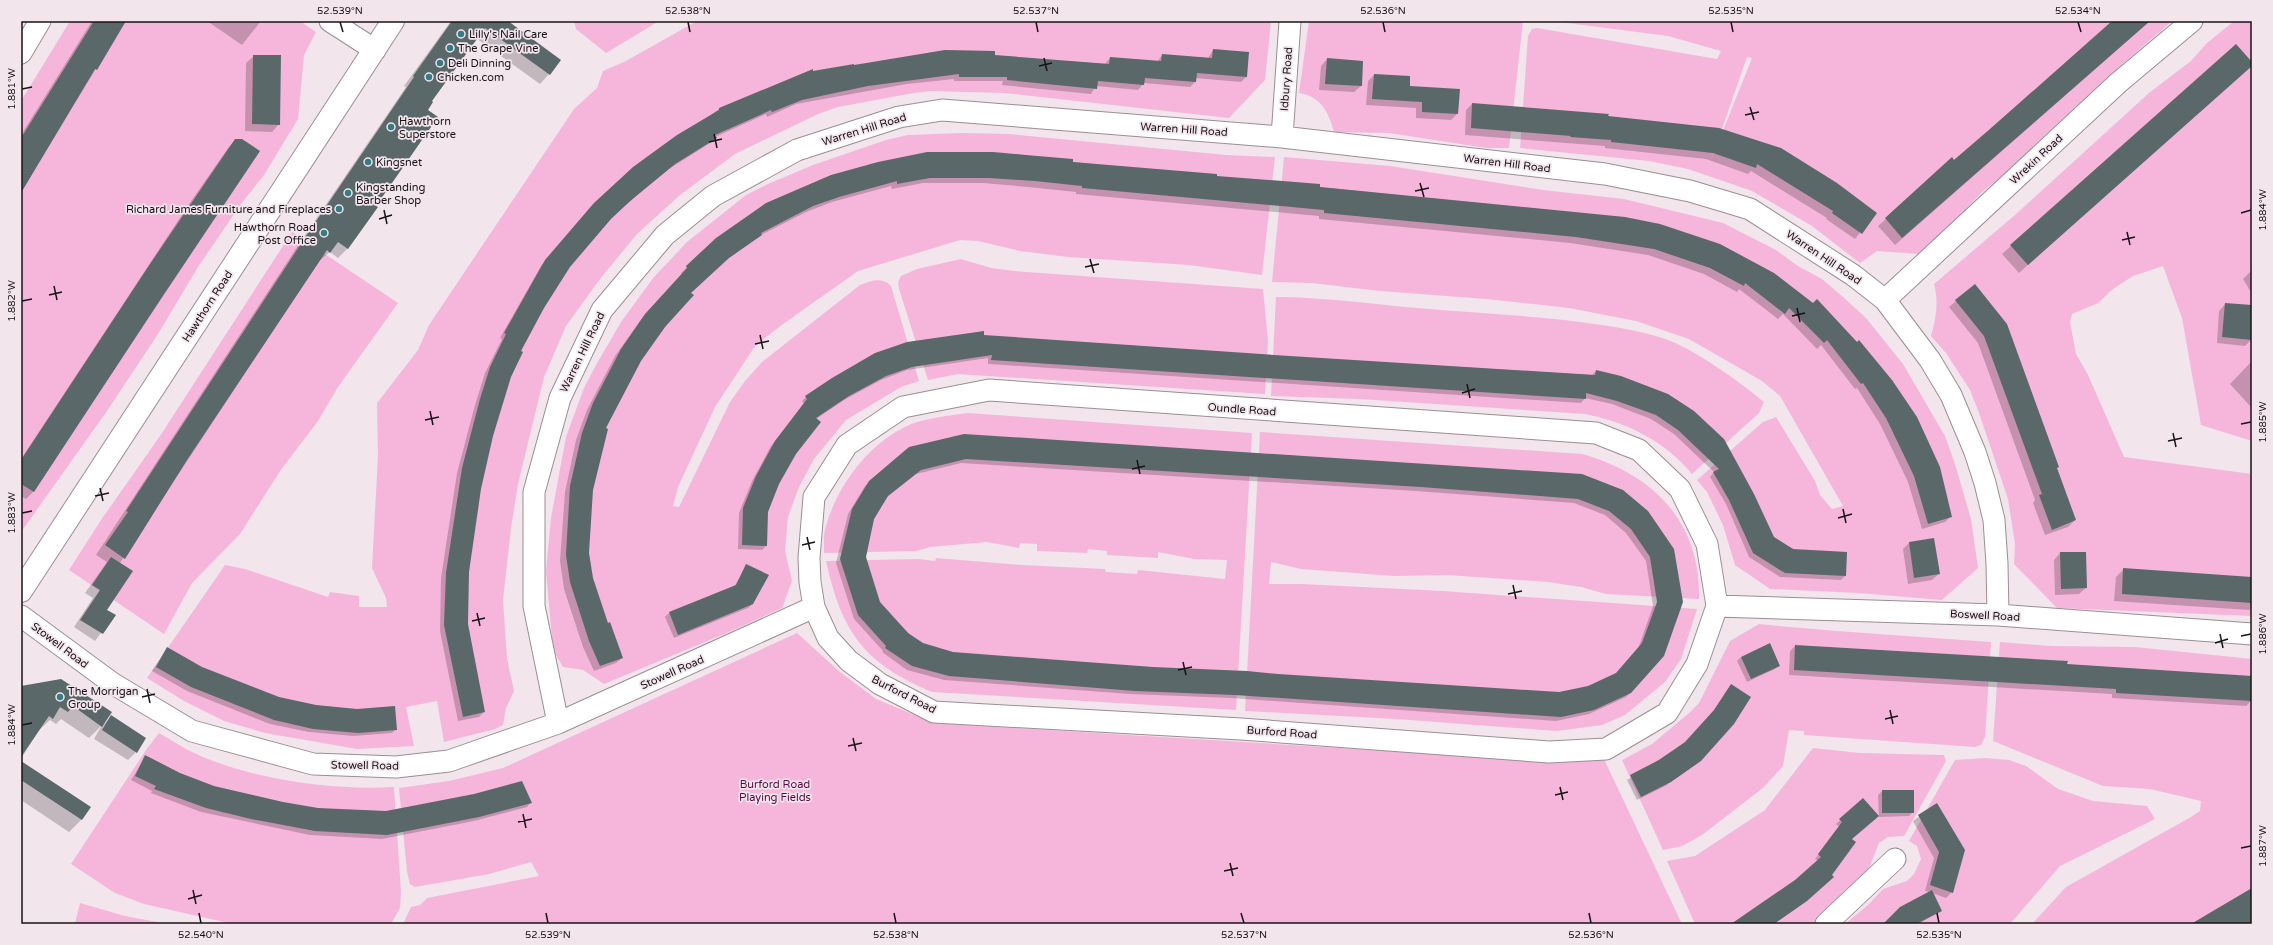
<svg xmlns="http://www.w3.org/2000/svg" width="2273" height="945" font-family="'Varela Round',sans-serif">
<rect width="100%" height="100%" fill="#f2e5ec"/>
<path fill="#f6b6db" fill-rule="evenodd" d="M70 21H300L316 32 304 55 298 119 264 175 241 204 198 267 158 334 107 411 21 532V101Z
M574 21H659L606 53 576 29Z
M697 21H1271L1265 80 1229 118 1004 93 930 91 908 94 838 107 818 114 735 154 680 195 637 234 600 279 566 326 544 377 518 484 511 528 503 600 507 659 514 691 506 708 503 725 495 729 444 742 437 701 406 707 414 746 357 749 265 733 224 721 184 701 147 678 225 565 245 569 328 597 330 592 359 596V607H387L386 598 372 568 378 456 377 403 418 350 429 325 574 109 597 88 603 71 626 61Z
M1309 21H1523L1509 148H1486L1389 133 1334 132C1329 113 1321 96 1299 93Z
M1552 21H2172L2109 76 2001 177 1982 192 1949 227 1919 254 1877 251 1860 263 1812 226 1752 191 1688 169 1649 161 1520 148 1528 36 1532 29 1537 28 1717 59 1721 51 1668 36ZM1747 57 1752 58 1710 163Z
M2234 21H2252V441L2201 425 2182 318 2163 266 2133 276 2113 289 2098 303 2072 314 2070 322 2076 354 2088 375 2124 457 2252 474V616L2057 608 2014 564 2015 544 2008 499 1979 413 1970 390 1946 353 1931 336C1936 318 1939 303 1934 284L2015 215 2149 93 2191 61 2207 43Z
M961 133 1009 134 1226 155 1275 157 1262 275 1189 265 1068 257 1020 251 978 241 960 240 858 271 783 324 755 346 715 407 678 487 673 506 679 507 730 402 745 381 762 362 860 285C872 280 882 277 891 286L919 381 901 387 846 420 814 459 799 487 788 517 785 551 792 581 782 608 729 632 604 684 583 670 563 667 553 650 546 571 551 518 566 437 584 388 596 365 621 322 654 277 687 242 746 195 768 184 813 165 886 140 908 135Z
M1284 157 1390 166 1543 190 1624 199 1723 223 1776 250 1798 266 1822 279 1843 297 1866 318 1903 364 1945 436 1955 464 1971 519 1978 568 1942 600 1859 593 1770 589 1735 565 1723 525 1707 492 1697 480 1763 422 1776 417 1815 481 1820 495 1832 509 1843 506 1780 396 1762 381 1689 339 1636 321 1569 308 1486 299 1380 291 1312 283 1272 282Z
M292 232 398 303 338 387 318 421 280 471 240 534 192 583 164 634 69 570 101 520 160 436Z
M961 259 991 268 1014 271 1263 289 1268 341 1265 394 958 374 928 380 899 289 898 282 901 276 917 269Z
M1276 297C1323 297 1370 304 1417 308 1472 313 1526 315 1580 322 1609 326 1640 330 1668 340 1697 351 1740 382 1764 402L1759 413 1692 474C1665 441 1626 422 1585 414L1359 399 1271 396Z
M968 413 1252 433 1236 710 932 692C864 663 842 633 826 561L918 559 935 561 936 558 1022 565 1105 569 1106 572 1137 574 1138 570 1225 579 1227 560 1194 559 1158 552V558L1107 555V551L1088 549 1087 553 1037 551V544L1020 543 1019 548 987 542 930 547 917 551 824 553C824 545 823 534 826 526 837 487 866 447 903 428 922 418 946 416 968 413Z
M1260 432 1582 454C1653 474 1701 522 1699 599L1606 594 1581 587 1548 582 1447 575 1394 576 1301 569 1271 562 1269 584H1302L1443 591 1697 609 1681 659 1665 682 1625 715 1602 725 1557 731 1396 719 1245 711Z
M1759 624C1836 632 1914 636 1991 642L1985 737 1981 745 1975 747 1804 735V731L1789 730 1783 766 1764 787 1702 835 1682 846 1663 850 1622 760 1652 744 1689 713 1699 703 1730 641Z
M797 633 840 672 876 699 934 723 1551 761 1603 757 1682 924H403L411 907 420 905 427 898 539 876 531 862 489 874 415 887 410 884 407 872 399 788 449 781 503 768Z
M2000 642 2051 646 2135 647 2252 659V924H2032L2066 887 2191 817 2200 811 2201 801 2150 789 2103 786 1993 741Z
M159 733C168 738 177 744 186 749 241 778 332 791 394 787L401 893 400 908 391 924H233L144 904 115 893 71 864 146 750Z
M1813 748 1860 753 1944 755 1946 761 1904 836 1888 837 1879 843 1867 873 1816 924H1695L1667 861 1695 856 1765 810Z
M1985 758 2009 760 2026 766 2058 789 2093 801 2147 806 2155 819 2060 866 2010 924H1845L1868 905 1883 889 1907 881 1914 874 1921 859 1917 846 1909 841 1955 760Z
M80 903 125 916 168 924H75Z"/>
<path fill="#0003" fill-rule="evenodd" d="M92 21H125L21 192V135Z
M207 21H261L242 45Z
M451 21H509L508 22 549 74 540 84 476 38 430 101 375 206 348 248 338 258 330 252 319 261 120 563 106 610 114 616 95 641 74 627 93 598 85 593 107 562 96 555 297 247 406 87 404 86Z
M2114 21H2150L1895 245 1878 226Z
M2236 45 2252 65 2019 273 2002 254Z
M1213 50 1246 77 1241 82 1195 78V82L1190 87 1144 83 1138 90 1096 86 1091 94 1002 85 1003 81H954V79L907 84 796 104 767 117 766 114 715 137 710 143 669 169 643 190 608 221 569 267 543 307 520 351 510 376 492 435 480 489 468 572 467 624 484 712 479 717 458 721 440 631 441 578 457 473 475 405 485 373 502 339 500 338 541 266 594 203 719 109 813 72 853 67 994 56 1105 64 1110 58 1157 62 1162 55 1208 58Z
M254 56 279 124 272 132 245 131 246 63Z
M1327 59 1361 86 1354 92 1319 90 1321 66Z
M1374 75 1409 87 1459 90 1457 114 1451 120 1416 118V108L1366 105 1368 81Z
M1472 104 1719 129 1875 213 1855 239 1826 219 1827 218 1751 171 1748 174 1706 159 1605 148V146L1465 135 1466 110Z
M236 140 259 152 33 492 26 499 21 496V459L187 207 228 148Z
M1072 162 1625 218 1813 304 1951 516 1945 522 1922 529 1908 482 1880 424 1857 388 1855 389 1821 345 1817 349 1783 314 1778 319 1739 289 1737 292 1704 274 1648 255 1570 243 1319 219V216L1076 194V192L1028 187 983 183H923L892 189 891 186 832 202 806 212 761 235 722 263 690 293 640 361 605 428 592 489 588 553 592 578 607 624 622 658 616 663 594 671 583 647 564 589 560 561 565 492 576 440 587 410 615 356 640 321 682 274 681 273 717 239 831 176Z
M2251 271H2252V294L2243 279Z
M1975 285 2058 467 2056 469 2075 520 2068 527 2045 535 2033 503 2035 500 1978 343 1949 307Z
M2225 304 2252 306V339L2245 346 2217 343 2219 311Z
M983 336 1290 357 1592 375 1596 371 1667 395 1773 538 1845 576 1841 580 1780 577 1749 557 1726 504 1710 477 1714 472 1674 434 1651 419 1612 404 1585 398 1581 403 988 364V358L907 370 881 380 844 400 816 419 778 483 767 512 766 546 762 550 738 549 739 513 752 481 771 446 804 404 802 401 806 397Z
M2252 361V406L2251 407 2230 384Z
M910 448 1622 490 1673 549 1631 692 1626 697 1589 714 1556 721 1231 698 1130 694 944 680 907 670 882 652 883 651 854 619 836 563 848 514 865 486ZM961 463 1416 491 1574 503 1605 515 1626 533 1646 561 1653 606 1638 649 1616 674 1589 687 1559 693 1153 668 952 653 922 644 912 637 879 602 865 557 874 519 887 497 916 474Z
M1933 539 1939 574 1932 580 1908 584 1903 549 1909 543Z
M2060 553 2086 588 2079 594 2055 595 2054 560Z
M747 565 753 604 748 608 674 638 665 617 669 613 734 587Z
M2124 569 2252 578V608L2249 610 2114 601 2116 577Z
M1795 646 2252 677 2251 701 2246 706 2112 698V694L1789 675 1790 651Z
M167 648 202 668 279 698 396 729 392 733 353 736 309 732 270 724 187 691 152 671Z
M1741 657 1779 665 1775 669 1747 682 1737 661Z
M60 680 103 725 111 717 136 752 128 760 94 739 102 725 89 738 61 719 56 724 50 720 39 730 21 759V687Z
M1731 685 1667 785 1637 800 1627 780 1685 743 1711 715Z
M146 756 180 774 214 787 283 803 317 809 386 812 531 802 527 807 474 821 382 839 310 835 201 812 151 793 152 791 131 780Z
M21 762 89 807 81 820 69 832 21 800Z
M1882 791 1913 812 1909 816 1879 817 1878 795Z
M1863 799 1851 840 1796 881 1818 861 1815 859 1839 827 1836 824Z
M1936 804 1952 892 1946 898 1932 893 1941 910 1919 924H1885L1930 892 1925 891 1934 858 1913 821Z"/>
<path fill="#5a686a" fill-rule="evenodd" d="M94 21H126L97 70 95 69 21 193V138Z
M452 21H508L561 60 550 75 485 28 432 101 433 102 428 110 438 117 376 206 378 207 348 249 338 242 330 253 327 250 187 460 125 559 105 545 128 512 126 511 306 236 414 77 413 76Z
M2112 21H2150L1902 238 1885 218 1952 157 1954 160 1989 130Z
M2236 44 2252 62V66L2028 265 2010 245Z
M1213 49 1249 52 1247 77 1197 73 1196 82 1145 78 1144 85 1098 81 1097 89 1007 80V77H959V74L868 86 802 100 772 112 771 110 715 135 717 138 675 164 629 202 611 219 570 267 544 308 521 351 523 352 511 377 493 436 481 489 469 572 468 624 485 712 463 717 444 625 446 573 462 468 480 399 490 367 506 334 504 333 545 260 594 203 633 167 677 135 719 110V108L813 69V71L854 64V65L945 50 995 51V55L1109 64 1110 57 1161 61 1162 54 1212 58Z
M253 55H281L280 125 252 124Z
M1327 58 1363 61 1362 86 1325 84Z
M1374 74 1410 76V86L1460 89 1458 114 1422 112V102L1372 99Z
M1472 103 1609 114 1608 116 1719 128 1781 148 1837 183 1877 213 1862 234 1832 213 1833 211 1757 164 1756 168 1713 153 1611 142V140L1570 137 1571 136 1471 128Z
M235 139H242L260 151 164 294 34 492 21 484V460L150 264Z
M927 152H993L1026 155 1073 159V162L1217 174V176L1320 184V187L1625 217 1660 224 1720 244 1774 273 1813 303 1817 299 1857 342 1859 340 1892 380 1917 417 1940 467 1952 517 1928 524 1914 476 1886 418 1863 383 1861 384 1827 340 1824 343 1789 308 1785 314 1745 283 1744 286 1710 268 1654 249 1576 237 1324 213V210L1082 188V186L1035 181 989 178H930L897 184V181L839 197 813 206 761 233 762 235 729 258 691 293 694 295 665 327 641 361 606 428 608 429 593 490 589 553 593 578 608 623 610 622 623 658 600 666 589 641 570 582 566 555 568 520 570 486 582 433 593 403 621 349 645 314 687 268 686 266 716 238 766 203 831 175 878 162Z
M1975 284 2007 324 2059 467 2057 468 2076 520 2052 530 2039 495 2042 494 1984 336 1955 300Z
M2225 303 2252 305V340L2222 337Z
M984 331V335L1290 356 1595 375 1596 370 1621 376 1668 394 1694 411 1724 439 1754 494 1774 537 1793 549 1847 552 1846 576 1785 573 1753 553 1729 500 1713 472 1719 469 1678 430 1656 415 1617 401 1586 393V399L991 360 992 355 912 367 886 376 849 396 816 418 821 422 796 454 779 484 768 512 767 546 742 545 743 508 756 476 775 441 807 399 805 396 832 378 875 353 907 342Z
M964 434 1582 474 1623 490 1648 511 1674 549 1683 602 1664 656 1631 693 1594 710 1561 717 1235 695 1135 691 949 676 912 666 885 648 886 646 858 615 840 559 852 509 869 481 909 447ZM966 459 1421 487 1578 499 1609 511 1631 529 1650 557 1657 602 1642 643 1616 673 1588 686 1559 692 1278 674 1247 671 1153 667 953 652 923 643 908 633 880 602 866 557 874 519 888 496 921 470Z
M1934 538 1940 574 1914 578 1909 542Z
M2060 552H2086L2087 588 2061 589Z
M111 557 133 571 107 610 116 615 103 634 80 620 100 590 92 585Z
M746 564 769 575 753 604 678 635 669 612 736 585Z
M2123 568 2252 577V603L2122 594Z
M1770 643 1780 666 1751 679 1741 657Z
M1795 645 2068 661 2067 664 2252 676V701L2116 693V689L1794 670Z
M167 647 202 667 279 697 316 705 357 709 395 706 397 730 358 733 313 729 274 720 191 687 156 667Z
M61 679 112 712 102 727 73 706 68 712 60 707 53 719 49 716 21 757V686Z
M1731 684 1751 697 1734 724 1701 761 1671 782 1641 797 1630 775 1659 760 1685 742 1714 710Z
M111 715 146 738 137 753 102 730Z
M145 755 180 773 214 786 283 802 318 808 386 811 474 794 522 781 532 803 479 817 387 835 315 831 251 819 206 808 154 789 156 786 135 776Z
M21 761 91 807 82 820 21 780Z
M1882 790H1914V813H1882Z
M1863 798 1879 816 1852 839 1856 842 1832 875 1834 877 1807 901 1774 924H1731L1795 880 1821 857 1818 854 1842 822 1839 819Z
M1937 803 1965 850 1953 893 1930 885 1939 852 1918 815Z
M2252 888V924H2191L2218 908Z
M1932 890 1942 911 1916 924H1883L1900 907Z"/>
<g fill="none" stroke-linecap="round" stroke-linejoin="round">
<defs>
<path id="minor" d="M330 21 375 50
M21 53 40 21
M1282 137 1290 21
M1885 300 2118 83 2192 21
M989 390 1596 433 1639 450 1680 489 1707 544 1717 606 1697 664 1667 713 1606 749 1549 752 1241 729 934 712 880 684 849 661 828 638 814 607 810 582 809 558 814 497 847 445 903 407Z
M1717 606 1998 615 2252 634
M21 616 112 683 192 731 313 764 396 767 449 761 558 723 814 607
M558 723 534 606V492L560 398 602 310 665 235 713 196 797 150 899 117 942 110 1282 137 1605 174 1690 191 1750 209 1853 275 1885 300 1930 360 1951 395 1975 452 1985 483 1994 520 1997 564 1998 615
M1826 924 1895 859"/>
<path id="tertiary" d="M21 591 393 21"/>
</defs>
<use href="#minor" stroke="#9b8e95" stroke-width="23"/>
<use href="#tertiary" stroke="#9b8e95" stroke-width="24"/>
<use href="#minor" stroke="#fff" stroke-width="21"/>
<use href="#tertiary" stroke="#fff" stroke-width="22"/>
</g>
<path fill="none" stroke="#181316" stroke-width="1.5" d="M340 22 343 32M688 22 690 32M1036 22 1038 32M1383 22 1385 32M1731 22 1733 32M2078 22 2081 32M1044 58 1047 71M1039 66 1052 63M22 89 32 87M1750 107 1754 120M1745 115 1759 112M714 134 717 148M709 142 722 139M1420 183 1424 197M1415 191 1429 188M384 210 387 224M2241 213 2251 210M379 219 392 215M2127 232 2130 245M2122 240 2135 237M1090 259 1094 273M1085 267 1099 264M54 286 57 300M49 295 62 292M22 301 32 299M1797 308 1800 322M1792 316 1805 313M760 335 763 349M755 344 769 341M1467 384 1470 398M1462 393 1475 389M430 411 433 425M425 420 439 417M2241 424 2251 422M2173 433 2176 447M2168 441 2182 438M1137 460 1140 474M1132 469 1145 466M100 488 103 501M95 496 109 493M1843 509 1846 523M22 513 32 511M1838 518 1852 514M807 537 810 550M802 545 815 542M1513 585 1516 599M1508 594 1522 591M477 613 480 626M472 621 485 618M2220 634 2223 648M2241 636 2251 634M2215 643 2228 639M1183 662 1186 675M1178 670 1192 667M147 689 150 703M142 697 155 694M1890 710 1893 724M1885 719 1898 716M22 725 32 723M853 738 856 751M848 746 862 743M1560 787 1563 800M1555 795 1568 792M523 814 526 828M518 822 532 819M2241 848 2251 846M1230 863 1233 876M1224 871 1238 868M193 890 196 904M188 899 202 895M199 913 201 923M546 913 548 923M894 913 896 923M1241 913 1244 923M1589 913 1591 923M1937 913 1939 923"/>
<g fill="#347b85" stroke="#f2e5ec" stroke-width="1.5">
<circle cx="461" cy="34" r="4"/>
<circle cx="450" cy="48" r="4"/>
<circle cx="440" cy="63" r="4"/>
<circle cx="429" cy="77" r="4"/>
<circle cx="391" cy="127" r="4"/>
<circle cx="368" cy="162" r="4"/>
<circle cx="348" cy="193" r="4"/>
<circle cx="339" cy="209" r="4"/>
<circle cx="324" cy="233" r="4"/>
<circle cx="60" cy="697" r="4"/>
</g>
<g text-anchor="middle" stroke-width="3.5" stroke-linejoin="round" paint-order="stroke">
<g font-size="11" fill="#181316" stroke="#f2e5ec" text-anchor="start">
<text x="469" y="38">Lilly's Nail Care</text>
<text x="458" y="52">The Grape Vine</text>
<text x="448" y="67">Deli Dinning</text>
<text x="437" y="81">Chicken.com</text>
<text x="399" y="125">Hawthorn<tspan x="399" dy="13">Superstore</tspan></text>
<text x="376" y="166">Kingsnet</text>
<text x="356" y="191">Kingstanding<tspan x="356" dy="13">Barber Shop</tspan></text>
<text x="331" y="213" text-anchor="end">Richard James Furniture and Fireplaces</text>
<text x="316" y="231" text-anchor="end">Hawthorn Road<tspan x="316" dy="13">Post Office</tspan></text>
<text x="68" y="695">The Morrigan<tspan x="68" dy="13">Group</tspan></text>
</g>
<g font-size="11" fill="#181316" stroke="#f2e5ec">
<text transform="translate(1286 79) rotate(-86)" y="4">Idbury Road</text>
<text transform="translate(864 129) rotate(-17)" y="4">Warren Hill Road</text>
<text transform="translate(1184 129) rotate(4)" y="4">Warren Hill Road</text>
<text transform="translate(2036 159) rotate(-43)" y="4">Wrekin Road</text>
<text transform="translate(1507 163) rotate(7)" y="4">Warren Hill Road</text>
<text transform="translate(1824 257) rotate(34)" y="4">Warren Hill Road</text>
<text transform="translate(207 306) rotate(-57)" y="4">Hawthorn Road</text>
<text transform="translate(582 352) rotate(-64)" y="4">Warren Hill Road</text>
<text transform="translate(1242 409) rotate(4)" y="4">Oundle Road</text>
<text transform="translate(1985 615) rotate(3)" y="4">Boswell Road</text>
<text transform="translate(60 645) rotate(37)" y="4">Stowell Road</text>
<text transform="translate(672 672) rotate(-24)" y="4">Stowell Road</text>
<text transform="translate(904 694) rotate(27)" y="4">Burford Road</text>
<text transform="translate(1282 732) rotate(4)" y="4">Burford Road</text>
<text transform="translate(365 765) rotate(1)" y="4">Stowell Road</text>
</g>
<g font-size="11" fill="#590942" stroke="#f2e5ec">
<text x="775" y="788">Burford Road<tspan x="775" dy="13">Playing Fields</tspan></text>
</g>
</g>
<rect width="2273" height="945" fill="none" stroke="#f2e5ec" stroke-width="44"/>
<rect x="22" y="22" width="2229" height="901" fill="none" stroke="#181316" stroke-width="1.5"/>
<g font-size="10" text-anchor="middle" fill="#181316">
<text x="340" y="14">52.539°N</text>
<text x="688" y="14">52.538°N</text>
<text x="1036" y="14">52.537°N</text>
<text x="1383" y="14">52.536°N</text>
<text x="1731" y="14">52.535°N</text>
<text x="2078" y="14">52.534°N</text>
<text transform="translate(11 89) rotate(-90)" y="4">1.881°W</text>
<text transform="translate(2262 210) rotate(-90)" y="4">1.884°W</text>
<text transform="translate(11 301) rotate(-90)" y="4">1.882°W</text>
<text transform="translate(2262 422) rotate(-90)" y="4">1.885°W</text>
<text transform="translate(11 513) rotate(-90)" y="4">1.883°W</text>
<text transform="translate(2262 634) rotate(-90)" y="4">1.886°W</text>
<text transform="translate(11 725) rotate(-90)" y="4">1.884°W</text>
<text transform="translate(2262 846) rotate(-90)" y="4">1.887°W</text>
<text x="201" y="938">52.540°N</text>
<text x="548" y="938">52.539°N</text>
<text x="896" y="938">52.538°N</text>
<text x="1244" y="938">52.537°N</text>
<text x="1591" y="938">52.536°N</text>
<text x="1939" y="938">52.535°N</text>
</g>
</svg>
